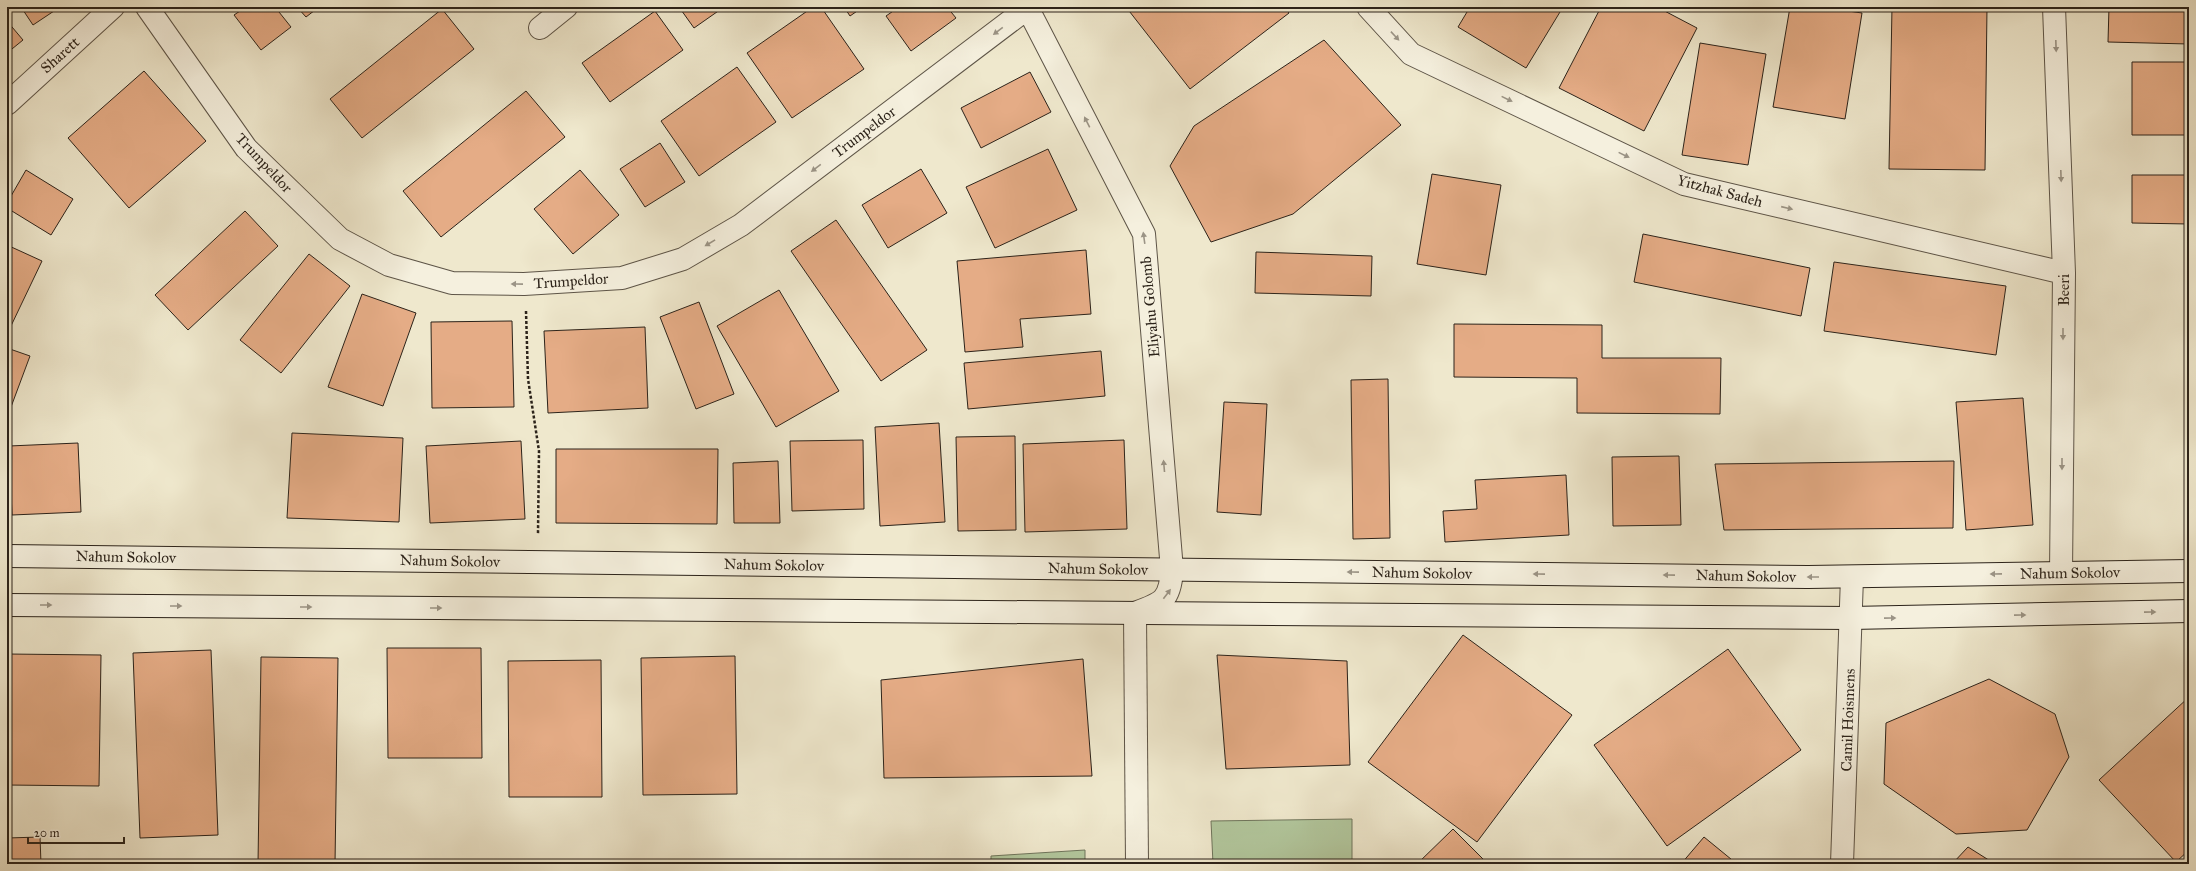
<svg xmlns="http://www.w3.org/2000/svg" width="2196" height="871" font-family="'IM FELL Great Primer',serif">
<rect width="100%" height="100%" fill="#efe8cd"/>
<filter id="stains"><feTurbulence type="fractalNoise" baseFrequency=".005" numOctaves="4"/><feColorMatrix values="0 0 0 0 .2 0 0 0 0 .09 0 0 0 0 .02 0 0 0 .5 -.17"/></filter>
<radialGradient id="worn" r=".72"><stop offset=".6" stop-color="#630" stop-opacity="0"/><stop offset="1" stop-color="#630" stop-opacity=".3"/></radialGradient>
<path fill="#b2c79d" stroke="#6f755c" d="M1352 819V864H1213L1211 821Z
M1085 850V864H991V856Z"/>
<path fill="#e5ac86" stroke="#2c231a" d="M21 7H60L33 25Z
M246 7H275L291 27 261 50 234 15Z
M297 7H319L306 17Z
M679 7H724L694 28Z
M813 7H821L864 69 792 118 747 53Z
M844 7H863L850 16Z
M899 7H947L956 18 911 51 886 16Z
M1126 7H1285L1289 13 1190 89Z
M1470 7H1563L1526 68 1458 27Z
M1601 7H1657L1697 28 1644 131 1559 88Z
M1790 7H1821L1862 13 1845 119 1773 107Z
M1892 7H1987L1985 170 1889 169Z
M2109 7H2189V44L2108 42Z
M442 9 474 49 362 138 330 99Z
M655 11 683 50 610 102 582 63Z
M7 21 23 40 7 53Z
M1324 40 1401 125 1293 214 1211 242 1170 166 1194 126Z
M1700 43 1766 54 1748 165 1682 155Z
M2132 62H2189V135H2132Z
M737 67 776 122 699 176 661 121Z
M144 71 206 141 129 208 68 138Z
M1030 72 1051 112 981 148 961 108Z
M526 91 565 137 441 237 403 191Z
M660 143 685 182 645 207 620 169Z
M1048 149 1077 210 995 248 966 187Z
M921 169 947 213 888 248 862 205Z
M26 170 73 199 51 235 7 208V203Z
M580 170 619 215 573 254 534 209Z
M1432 174 1501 185 1486 275 1417 264Z
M2132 175H2189V224L2132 223Z
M245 211 278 246 188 330 155 295Z
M836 220 927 350 881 381 791 251Z
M1643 234 1810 268 1801 316 1634 282Z
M7 245 42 261 10 328 7 327Z
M1086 250 1091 314 1020 319 1023 347 965 352 957 261Z
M1256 252 1372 256 1371 296 1255 293Z
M309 254 350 286 281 373 240 340Z
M1834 262 2006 286 1996 355 1824 331Z
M779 290 839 391 776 427 717 326Z
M362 294 416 313 383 406 328 387Z
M699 302 734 394 696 409 660 317Z
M512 321 514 407 432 408 431 322Z
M1454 324 1602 325V358H1721L1720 414 1577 413V378L1454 377Z
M645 327 648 408 548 413 544 331Z
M7 348 30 356 11 407 7 406Z
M1101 351 1105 396 968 409 964 363Z
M1388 379 1390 538 1353 539 1351 380Z
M2023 398 2033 525 1966 530 1956 402Z
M1224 402 1267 404 1261 515 1217 512Z
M939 423 945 522 880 526 875 427Z
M292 433 403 438 399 522 287 518Z
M1015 436 1016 530 958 531 956 437Z
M863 440 864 509 792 511 790 441Z
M1124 440 1127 529 1025 532 1023 444Z
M521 441 525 519 430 523 426 446Z
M78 443 81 512 12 515 9 446Z
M556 449H718L717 524 556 523Z
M1679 456 1681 525 1613 526 1612 457Z
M778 461 780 523H734L733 463Z
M1954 461 1953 528 1724 530 1715 464Z
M1566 475 1569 535 1445 542 1443 511 1477 509 1475 480Z
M1463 635 1572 715 1477 842 1368 762Z
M387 648H481L482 758H388Z
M1728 649 1801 750 1667 846 1594 745Z
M211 650 218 835 140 838 133 653Z
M7 654 101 655 99 786 7 785Z
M1217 655 1347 661 1350 765 1226 769Z
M735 656 737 794 643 795 641 658Z
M261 657 338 658 335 864H258Z
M1083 659 1092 776 884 778 881 680Z
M601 660 602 797H509L508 661Z
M1989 679 2055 714 2069 757 2027 830 1956 834 1884 784 1886 723Z
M2189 697V850L2176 862 2099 780Z
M1453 829 1488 864H1417Z
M40 837 41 864H7V838Z
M1704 837 1737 864H1681Z
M1968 847 1995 864H1952Z"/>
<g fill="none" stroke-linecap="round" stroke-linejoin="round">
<defs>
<path id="pedestrian" d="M1135 613 1137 864"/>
<path id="minor" d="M147 7 246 148 340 239 389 265 452 283 524 284 622 278 683 259 741 225 1029 7
M1027 7 1144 234 1172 570C1170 601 1162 603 1135 613
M1368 7 1411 54 1684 184 2064 273
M2054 7 2064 273 2061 573
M540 28 566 7
M7 104 113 7
M1842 864 1852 577"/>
<path id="secondary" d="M7 556 1808 577 2189 571
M7 605 1851 618 2189 611"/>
</defs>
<use href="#pedestrian" stroke="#5d5447" stroke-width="24"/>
<use href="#minor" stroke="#5d5447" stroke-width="24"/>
<use href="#secondary" stroke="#2c231a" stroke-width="24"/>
<path stroke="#2c231a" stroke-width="2.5" stroke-dasharray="3 2" stroke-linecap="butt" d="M526 311 528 379 539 451 538 534"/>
<use href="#pedestrian" stroke="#f5f0de" stroke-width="22"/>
<use href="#minor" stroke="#f5f0de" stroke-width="22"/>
<use href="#secondary" stroke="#f5f0de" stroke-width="22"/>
</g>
<defs><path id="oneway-solid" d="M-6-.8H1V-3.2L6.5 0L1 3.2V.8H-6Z"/></defs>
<g fill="#9b9486">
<use href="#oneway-solid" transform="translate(998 31) rotate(143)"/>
<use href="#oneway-solid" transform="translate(1395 36) rotate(47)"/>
<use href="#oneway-solid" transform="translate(2056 46) rotate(88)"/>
<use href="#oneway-solid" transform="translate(1507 99) rotate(26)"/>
<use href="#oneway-solid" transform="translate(1087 122) rotate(-117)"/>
<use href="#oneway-solid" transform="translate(1624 155) rotate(26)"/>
<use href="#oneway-solid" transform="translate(816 168) rotate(143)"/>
<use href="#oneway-solid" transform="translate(2061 176) rotate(88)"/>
<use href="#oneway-solid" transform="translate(1787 208) rotate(13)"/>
<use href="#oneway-solid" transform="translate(1144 238) rotate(-98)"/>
<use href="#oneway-solid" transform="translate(710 243) rotate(149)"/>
<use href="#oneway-solid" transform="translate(517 284) rotate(-179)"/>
<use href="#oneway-solid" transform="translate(2063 334) rotate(90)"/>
<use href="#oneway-solid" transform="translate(2062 464) rotate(90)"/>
<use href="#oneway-solid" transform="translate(1164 466) rotate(-95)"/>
<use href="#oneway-solid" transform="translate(1353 572) rotate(-179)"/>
<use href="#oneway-solid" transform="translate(1539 574) rotate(-179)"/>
<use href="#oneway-solid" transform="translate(1996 574) rotate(179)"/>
<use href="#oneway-solid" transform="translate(1669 575) rotate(-179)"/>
<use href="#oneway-solid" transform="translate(1813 577) rotate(-180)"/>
<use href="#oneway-solid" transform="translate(1167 594) rotate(-53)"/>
<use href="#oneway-solid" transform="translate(46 605)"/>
<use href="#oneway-solid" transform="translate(176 606)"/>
<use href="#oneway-solid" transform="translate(306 607)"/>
<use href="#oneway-solid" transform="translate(436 608)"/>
<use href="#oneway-solid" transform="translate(2150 612) rotate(-1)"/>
<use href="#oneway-solid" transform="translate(2020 615) rotate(-1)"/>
<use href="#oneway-solid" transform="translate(1890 618) rotate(-1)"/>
</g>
<g text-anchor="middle" stroke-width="3" stroke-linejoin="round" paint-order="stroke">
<g font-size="15" fill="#2c231a" stroke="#f5f0de">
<text transform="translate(60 55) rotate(-42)" y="5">Sharett</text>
<text transform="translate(864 132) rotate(-37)" y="5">Trumpeldor</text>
<text transform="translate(264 163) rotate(47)" y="5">Trumpeldor</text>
<text transform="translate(1720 191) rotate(15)" y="5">Yitzhak Sadeh</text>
<text transform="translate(571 281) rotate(-4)" y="5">Trumpeldor</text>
<text transform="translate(2064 290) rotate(-90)" y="5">Beeri</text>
<text transform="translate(1150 307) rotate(-95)" y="5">Eliyahu Golomb</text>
<text transform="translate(126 557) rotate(1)" y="5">Nahum Sokolov</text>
<text transform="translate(450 561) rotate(1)" y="5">Nahum Sokolov</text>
<text transform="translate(774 565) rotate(1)" y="5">Nahum Sokolov</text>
<text transform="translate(1098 569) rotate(1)" y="5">Nahum Sokolov</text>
<text transform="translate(1422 573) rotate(1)" y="5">Nahum Sokolov</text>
<text transform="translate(2070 573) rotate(-1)" y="5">Nahum Sokolov</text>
<text transform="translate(1746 576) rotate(1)" y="5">Nahum Sokolov</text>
<text transform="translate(1848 720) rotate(-88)" y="5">Camil Hoismens</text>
</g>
</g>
<rect width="2196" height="871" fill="none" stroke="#efe8cd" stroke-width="24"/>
<rect x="8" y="8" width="2180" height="855" fill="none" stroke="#2c231a" stroke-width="2"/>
<rect x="12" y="12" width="2172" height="847" fill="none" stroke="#2c231a"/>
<path d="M28 837v6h96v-6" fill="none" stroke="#2c231a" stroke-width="2"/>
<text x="34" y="837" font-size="12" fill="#2c231a" stroke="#f5f0de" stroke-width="3" paint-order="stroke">20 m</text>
<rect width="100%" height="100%" filter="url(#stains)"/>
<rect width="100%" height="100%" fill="url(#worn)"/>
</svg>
